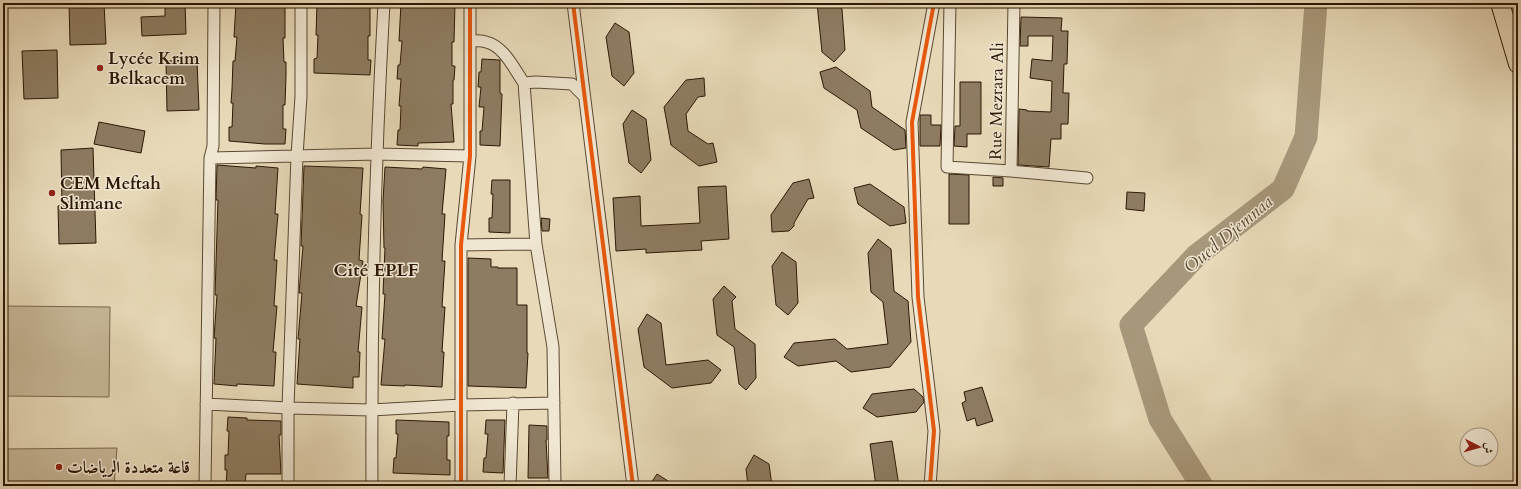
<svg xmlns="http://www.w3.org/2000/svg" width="1521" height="489" font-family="Cardo,Amiri,serif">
<rect width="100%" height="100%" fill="#e8dab9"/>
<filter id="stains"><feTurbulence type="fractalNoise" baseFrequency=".005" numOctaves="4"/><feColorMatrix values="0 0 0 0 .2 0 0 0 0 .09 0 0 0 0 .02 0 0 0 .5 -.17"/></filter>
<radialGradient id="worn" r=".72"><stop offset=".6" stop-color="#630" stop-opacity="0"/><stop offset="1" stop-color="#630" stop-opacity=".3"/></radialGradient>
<path fill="#c8b99a" stroke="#7a684f" d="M3 306 110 307 109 397 3 396Z
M117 448 114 486H3V449Z"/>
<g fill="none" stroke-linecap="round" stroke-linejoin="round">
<path stroke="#a8987b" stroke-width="23" d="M1202 486 1160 419 1131 325 1197 255 1283 189 1306 137 1316 3"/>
</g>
<path fill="#8e7c62" stroke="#2c1704" d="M69 3H104L106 44 70 45Z
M165 3H185L186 34 142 36 141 17 165 16Z
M236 3H285V38H283L284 62H286V76L285 105H283V129H286L285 144H265L229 141V127H232L233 103H231L232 89 233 61H235L237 37H234Z
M317 3H370V36H368V60H371L370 75 314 73V59L317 58 318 35H316Z
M401 3H455L454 42H452V66H455L454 80H453V104H451L454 142 418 143V146L397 145 398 130H400L401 106H399L401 79H397L398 65H400L402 41H399Z
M817 3H834L842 9 845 50 834 62 822 52Z
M1021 17 1062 18 1061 31H1068L1067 64H1064L1063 93H1069L1068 124H1061V139H1051L1049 167 1018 165 1019 109 1027 110V111L1051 112 1052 81 1030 78 1032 59 1052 61 1053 36H1028V46H1020Z
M615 23 629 32 634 73 624 86 612 76 606 37Z
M57 50 58 98 24 99 22 51Z
M482 59 500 60V93L502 94 500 146 480 145V131H482L484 107H479L481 87H478L479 72H481Z
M197 60 199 110 167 111 166 61Z
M836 67 870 91 872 107 905 130 906 148 894 150 861 128 857 110 824 88 820 72Z
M704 78 705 96 698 97 686 114 688 131 708 144 713 143 717 162 699 166 671 145 664 107 686 80Z
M960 82H981V134H967V147L954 146 955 126H960Z
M632 110 646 119 651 160 641 173 629 163 623 124Z
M920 115H931V125H941L940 146H920Z
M99 122 145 131 141 153 94 144Z
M93 148 96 243 59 244 58 206 62 205 61 150Z
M217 165 256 168V166L278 168 275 214H278L274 260H277L274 306H277L273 352H276L274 386 237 384V386L214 384 216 338H214L217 295H215L218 200H216Z
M304 166 363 168 360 214 362 215 359 260 363 261 356 306 362 307 358 352H360L359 377H353V388L297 384 300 339H298L302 293H299L303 246H301Z
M385 167 422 169 423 167 446 169 442 214H445L442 261H445L442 307H445L442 352H444L442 387 405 385V386L381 385 385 339H382L385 294H383L385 248H384L383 201Z
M949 174 969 175V224H949Z
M993 177 1003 178V186H993Z
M809 179 814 198 808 199 794 223V226L789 231 772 232 771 215 793 183Z
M492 180H510V233L489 232V218H492L493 194H491Z
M870 184 904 207 906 223 890 226 858 204 854 188Z
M726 186 729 239 701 241 702 250 646 253V249L616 251 613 198 640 196 641 226 700 223 698 187Z
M1127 192 1145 193 1144 211 1126 209Z
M541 218 550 219 549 231H542Z
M878 239 891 249 894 291 908 301 911 342 890 367 851 372 836 361 798 366 784 357 794 343 835 339 847 349 888 344 883 302 871 292 868 253Z
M782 252 796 262 798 303 788 315 776 305 772 266Z
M468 258 491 259V267H498V268H517V305H527V353H528L526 388 468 386Z
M724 286 736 297 732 301 735 329 755 344 756 378 746 390 739 384 734 347 717 335 713 299Z
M647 314 661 323 666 365 708 360 721 370 711 383 672 388 644 367 638 329Z
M982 387 993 421 977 426 975 418 967 421 962 403 966 401 964 392Z
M914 389 923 397 924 402 916 412 877 417 863 408 872 394Z
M228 417 247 418V420L281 421V435H279L281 474H246L245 486H226L227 470H225V455H228L229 431H227Z
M396 420 449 422V436H447V460H450V475L393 473 394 458H396L398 434H396Z
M486 420H505L503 473 483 472 484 458H486L488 434H485Z
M529 425 547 426V440H546L548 478H528Z
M892 441 899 486H876L870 444Z
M754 455 769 464 772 486H748L746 469Z
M657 474 676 486H649Z"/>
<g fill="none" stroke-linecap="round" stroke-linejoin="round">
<defs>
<path id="street" d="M573 3 633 486
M950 3 947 167 1011 171
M1014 3 1011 171 1087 178
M471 41C476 41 481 40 486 42 504 46 514 69 524 83
M210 158 376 154 470 156
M461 245 536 244
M206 404 288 408 371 410 461 405 554 403
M205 486 210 158 213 146 214 3
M288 486V408L297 156 301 96V3
M372 486C371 325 375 164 384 3
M461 486V245L470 156V3
M510 486 513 403
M555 486 553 347 536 244 524 83 536 82 572 84 584 96
M930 486 934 431 918 297 912 122 934 3"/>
<path id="primary" d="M1500 3 1518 64"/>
</defs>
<use href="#street" stroke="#5b4831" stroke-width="13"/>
<use href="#primary" stroke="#2c1704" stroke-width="20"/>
<use href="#street" stroke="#f0e7d2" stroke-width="11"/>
<use href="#primary" stroke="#e8dab9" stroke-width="18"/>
<defs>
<path id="cycleway" d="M573 3 633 486
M461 486V245L470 156V3
M930 486 934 431 918 297 912 122 934 3"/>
</defs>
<use href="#cycleway" stroke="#f0e7d2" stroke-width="6"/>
<use href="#cycleway" stroke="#e8590c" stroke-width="4"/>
</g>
<g fill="#8f2418" stroke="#f0e7d2" stroke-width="1.5">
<circle cx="100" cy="68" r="4"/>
<circle cx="52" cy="193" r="4"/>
<circle cx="59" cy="467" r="4"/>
</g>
<g text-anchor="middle" stroke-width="3" stroke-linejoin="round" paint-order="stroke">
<g font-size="17" font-weight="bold" fill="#2c1704" stroke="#f0e7d2" text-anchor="start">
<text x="108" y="64">Lycée Krim<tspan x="108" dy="20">Belkacem</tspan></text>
<text x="60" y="189">CEM Meftah<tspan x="60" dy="20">Slimane</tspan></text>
<text x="67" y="473">قاعة متعددة الرياضات</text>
</g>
<g font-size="17" fill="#2c1704" stroke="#f0e7d2">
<text transform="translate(996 101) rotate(-89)" y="6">Rue Mezrara Ali</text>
</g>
<g font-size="18" font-style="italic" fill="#5e4b34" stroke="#f0e7d2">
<text transform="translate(1228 234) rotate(-40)" y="6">Oued Djemnaa</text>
</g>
<g font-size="18" font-weight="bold" fill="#2c1704" stroke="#f0e7d2">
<text x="376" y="276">Cité EPLF</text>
</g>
</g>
<rect width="1521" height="489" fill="none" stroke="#e8dab9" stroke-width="16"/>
<rect x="4" y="4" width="1513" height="481" fill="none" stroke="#2c1704" stroke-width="2"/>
<rect x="8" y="8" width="1505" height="473" fill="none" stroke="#2c1704"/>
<g transform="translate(1479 447) rotate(96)"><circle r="19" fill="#f0e7d2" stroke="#a29480"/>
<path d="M0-3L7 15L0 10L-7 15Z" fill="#8f2418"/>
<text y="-6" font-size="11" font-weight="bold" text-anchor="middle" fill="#2c1704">ش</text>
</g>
<rect width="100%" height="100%" filter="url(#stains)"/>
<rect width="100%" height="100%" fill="url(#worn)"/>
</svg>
